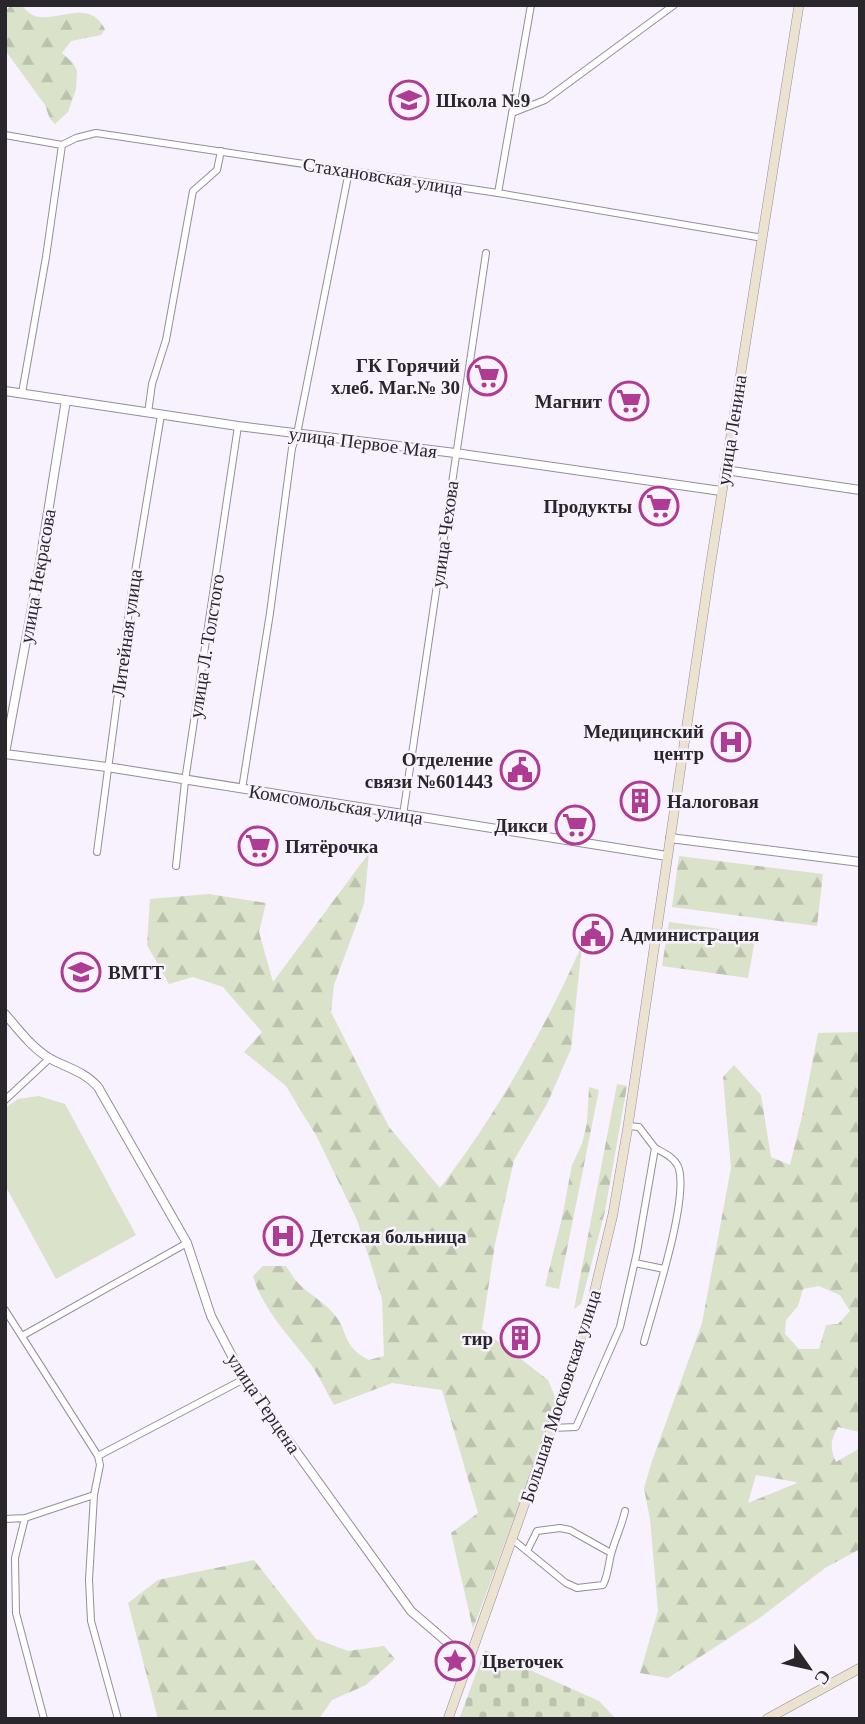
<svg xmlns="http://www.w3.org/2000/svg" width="865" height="1724" font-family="Georgia,serif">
<defs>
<pattern id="forest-firs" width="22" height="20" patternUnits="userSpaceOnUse" patternTransform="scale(1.75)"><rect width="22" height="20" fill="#dae2ca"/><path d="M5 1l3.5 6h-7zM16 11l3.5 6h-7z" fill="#bbc2ae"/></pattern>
<pattern id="cemetery-stones" width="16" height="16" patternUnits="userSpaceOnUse" patternTransform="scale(1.75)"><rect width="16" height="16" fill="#dae2ca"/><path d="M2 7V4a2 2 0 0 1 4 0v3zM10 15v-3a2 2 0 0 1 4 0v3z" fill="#bbc2ae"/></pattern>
</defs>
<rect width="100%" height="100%" fill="#f8f1fe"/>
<path fill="#dae2ca" d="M39 1096 65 1104 136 1235 56 1279 5 1185V1108L18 1099Z"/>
<path fill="url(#forest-firs)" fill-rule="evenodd" d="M11 5H21C26 10 32 17 40 17 64 19 89 0 105 29L101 35 71 41 62 53 73 63 77 71 76 89 68 112 55 124 50 119 45 105 5 50V12Z
M369 853 364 904 334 985 331 1012 389 1127 440 1188C499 1110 542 1034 582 945L571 1049 547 1104 514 1160 495 1244 482 1329 548 1380 557 1402 473 1629 451 1533 478 1513 442 1390 392 1383 334 1405C326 1391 319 1375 309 1362 289 1336 262 1308 253 1276L263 1266H286C290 1272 294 1279 299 1284 310 1295 323 1301 333 1313 350 1332 340 1345 369 1360L384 1356 382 1299 357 1220 317 1137 286 1086 244 1052 262 1032 223 987 193 977 169 984 147 945 150 899 209 894 266 903 259 932 273 982Z
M679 856 823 874 817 926 672 907Z
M669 922 756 934 748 978 662 966Z
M860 1032V1432L838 1427C830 1440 830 1449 836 1462L860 1448V1549L825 1568 761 1617 668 1678 640 1673 658 1611 650 1519 644 1488 652 1461 702 1323 731 1168 723 1077 734 1065 761 1095 771 1157 790 1165 802 1116 818 1033ZM819 1286 840 1295 850 1311 838 1324 826 1325 819 1349H799L785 1334 786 1320 798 1306 803 1289ZM756 1475 796 1482 797 1483 748 1503Z
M617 1084 627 1086 605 1211 581 1304 574 1309Z
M589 1087 599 1090 559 1289 545 1286 562 1218 572 1165 582 1144 587 1123Z
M254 1560 316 1639 348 1651 384 1646 395 1659 366 1685 332 1700 319 1719H158L128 1603 158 1580Z"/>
<path fill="url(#cemetery-stones)" d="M485 1650 599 1701 616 1719H459Z"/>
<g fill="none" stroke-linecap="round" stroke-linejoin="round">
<defs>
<path id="minor" d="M512 113 545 100 674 5
M5 135 62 145 76 138 96 133 498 193 763 238
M498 193 531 5
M22 393 46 257 62 145
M148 413 152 384 166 340 193 191 217 170 221 151
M242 789 270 613 292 448 297 434 349 171
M403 815 486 253
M97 852 131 596 161 415
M176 866 185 781 238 426
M5 1100 50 1058
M635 1263 664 1269
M5 1310 98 1456 100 1465 94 1495 89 1580 91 1621 118 1719
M22 1336 187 1243
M644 1342C654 1304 688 1203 679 1169 676 1158 664 1153 655 1148
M552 1428 576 1427 620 1327 637 1252 655 1148 639 1127 628 1126
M98 1456 244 1379
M25 1518 15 1558 16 1613 44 1719
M5 1519 25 1518 94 1495
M512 1539 566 1583 577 1588 603 1585C609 1573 608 1563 612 1551 616 1537 622 1525 625 1511
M527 1551 537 1531 560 1528 570 1530 611 1553"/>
<path id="tertiary" d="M5 391 238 426 455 453 721 491
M725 470 860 490
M5 753 37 581 66 400
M5 754 107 767 667 856
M670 838 860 862
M5 1014C18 1029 32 1048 49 1058 67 1068 84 1071 98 1087L187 1243 211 1316 244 1379 411 1611 469 1661"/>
<path id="secondary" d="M448 1719 569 1379 592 1302 613 1214 628 1126 710 568 799 5
M767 1719 860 1668"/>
</defs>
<use href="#minor" stroke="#948e99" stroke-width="8"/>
<use href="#tertiary" stroke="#948e99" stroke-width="10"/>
<use href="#secondary" stroke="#948e99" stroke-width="10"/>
<use href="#minor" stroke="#fff" stroke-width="6"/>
<use href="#tertiary" stroke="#fff" stroke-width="8"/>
<use href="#secondary" stroke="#ece2d0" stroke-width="9"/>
</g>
<defs>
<symbol id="school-ring" viewBox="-11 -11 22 22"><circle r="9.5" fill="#f8f1fe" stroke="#ae3b94" stroke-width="1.5"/><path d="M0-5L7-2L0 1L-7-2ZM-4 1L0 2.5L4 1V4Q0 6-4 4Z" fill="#ae3b94"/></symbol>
<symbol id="supermarket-ring" viewBox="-11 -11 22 22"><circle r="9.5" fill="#f8f1fe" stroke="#ae3b94" stroke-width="1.5"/><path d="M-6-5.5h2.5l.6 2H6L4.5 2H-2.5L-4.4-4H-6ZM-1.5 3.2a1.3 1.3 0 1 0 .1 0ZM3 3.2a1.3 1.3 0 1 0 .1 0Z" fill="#ae3b94"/></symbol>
<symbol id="hospital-ring" viewBox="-11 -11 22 22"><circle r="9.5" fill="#f8f1fe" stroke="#ae3b94" stroke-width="1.5"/><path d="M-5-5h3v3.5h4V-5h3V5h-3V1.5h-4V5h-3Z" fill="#ae3b94"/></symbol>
<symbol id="civic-ring" viewBox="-11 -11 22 22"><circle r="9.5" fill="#f8f1fe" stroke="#ae3b94" stroke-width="1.5"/><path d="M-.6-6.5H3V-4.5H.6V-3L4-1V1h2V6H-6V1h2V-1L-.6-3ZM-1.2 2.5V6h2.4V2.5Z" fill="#ae3b94"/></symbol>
<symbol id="building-ring" viewBox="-11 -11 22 22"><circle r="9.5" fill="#f8f1fe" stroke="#ae3b94" stroke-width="1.5"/><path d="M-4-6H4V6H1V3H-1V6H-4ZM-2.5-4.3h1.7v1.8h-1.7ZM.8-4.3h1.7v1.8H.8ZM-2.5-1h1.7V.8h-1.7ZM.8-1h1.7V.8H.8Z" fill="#ae3b94"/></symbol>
<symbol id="university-ring" viewBox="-11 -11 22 22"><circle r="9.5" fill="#f8f1fe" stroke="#ae3b94" stroke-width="1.5"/><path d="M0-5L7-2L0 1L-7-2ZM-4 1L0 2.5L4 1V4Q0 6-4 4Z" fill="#ae3b94"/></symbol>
<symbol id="sight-ring" viewBox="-11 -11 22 22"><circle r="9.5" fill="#f8f1fe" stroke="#ae3b94" stroke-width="1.5"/><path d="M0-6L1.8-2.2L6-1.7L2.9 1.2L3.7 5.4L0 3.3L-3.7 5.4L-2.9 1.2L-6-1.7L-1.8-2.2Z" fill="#ae3b94"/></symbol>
</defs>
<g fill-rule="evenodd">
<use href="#school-ring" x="387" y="78" width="44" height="44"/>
<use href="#supermarket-ring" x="465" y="354" width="44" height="44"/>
<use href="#supermarket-ring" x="607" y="379" width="44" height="44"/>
<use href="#supermarket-ring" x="637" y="484" width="44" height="44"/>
<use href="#hospital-ring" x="709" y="720" width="44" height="44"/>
<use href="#civic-ring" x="498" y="748" width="44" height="44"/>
<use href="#building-ring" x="618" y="779" width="44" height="44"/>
<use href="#supermarket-ring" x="553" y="803" width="44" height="44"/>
<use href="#supermarket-ring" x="236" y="824" width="44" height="44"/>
<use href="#civic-ring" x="571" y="912" width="44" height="44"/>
<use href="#university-ring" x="59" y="950" width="44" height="44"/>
<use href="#hospital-ring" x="261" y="1214" width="44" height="44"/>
<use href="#building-ring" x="498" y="1316" width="44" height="44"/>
<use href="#sight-ring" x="433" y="1639" width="44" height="44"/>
</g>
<g text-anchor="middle" stroke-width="5" stroke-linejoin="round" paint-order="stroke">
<g font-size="19" font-weight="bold" fill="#29272b" stroke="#f8f1fe" text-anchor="start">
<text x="436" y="107">Школа №9</text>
<text x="460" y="372" text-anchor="end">ГК Горячий<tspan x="460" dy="22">хлеб. Маг.№ 30</tspan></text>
<text x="602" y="408" text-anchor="end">Магнит</text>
<text x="632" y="513" text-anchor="end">Продукты</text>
<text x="704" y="738" text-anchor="end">Медицинский<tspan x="704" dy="22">центр</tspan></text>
<text x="493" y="766" text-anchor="end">Отделение<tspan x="493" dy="22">связи №601443</tspan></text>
<text x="667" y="808">Налоговая</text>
<text x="548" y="832" text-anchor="end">Дикси</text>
<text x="285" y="853">Пятёрочка</text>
<text x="620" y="941">Администрация</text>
<text x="108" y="979">ВМТТ</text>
<text x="310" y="1243">Детская больница</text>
<text x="493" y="1345" text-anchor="end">тир</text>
<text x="482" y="1668">Цветочек</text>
</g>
<g font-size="19" fill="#29272b" stroke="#f8f1fe">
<text transform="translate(383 176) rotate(9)" y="7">Стахановская улица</text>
<text transform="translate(731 430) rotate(-81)" y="7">улица Ленина</text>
<text transform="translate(363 442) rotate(7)" y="7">улица Первое Мая</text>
<text transform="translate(444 534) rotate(-82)" y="7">улица Чехова</text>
<text transform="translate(37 576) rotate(-80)" y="7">улица Некрасова</text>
<text transform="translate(126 633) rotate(-82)" y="7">Литейная улица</text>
<text transform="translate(206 646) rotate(-81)" y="7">улица Л. Толстого</text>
<text transform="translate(336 804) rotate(9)" y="7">Комсомольская улица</text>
<text transform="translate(560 1396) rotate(-72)" y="7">Большая Московская улица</text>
<text transform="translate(264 1403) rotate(56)" y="7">улица Герцена</text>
</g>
</g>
<rect width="865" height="1724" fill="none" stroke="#29272b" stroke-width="14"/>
<g transform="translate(809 1668) rotate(124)" stroke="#f8f1fe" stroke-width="5" paint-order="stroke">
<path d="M0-5L12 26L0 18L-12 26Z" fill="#29272b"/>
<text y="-10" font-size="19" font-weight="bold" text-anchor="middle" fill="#29272b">С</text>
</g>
</svg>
